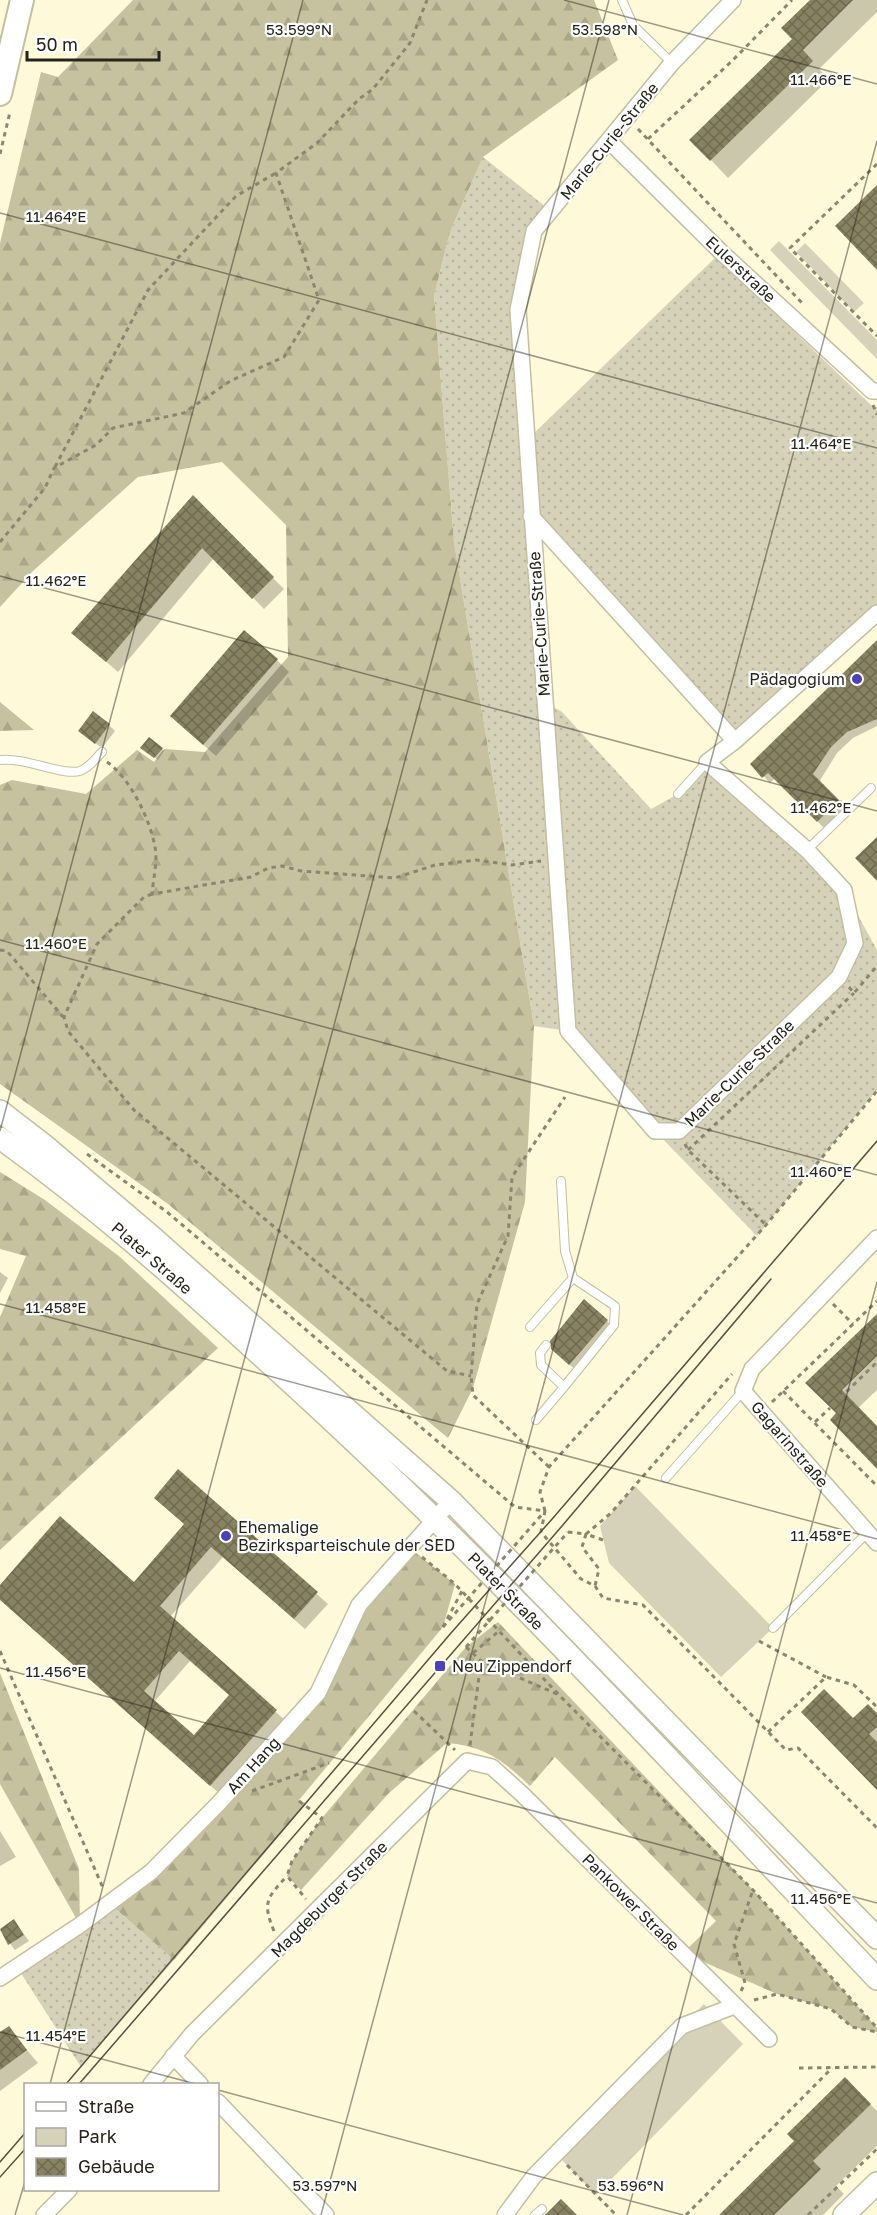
<svg xmlns="http://www.w3.org/2000/svg" width="877" height="2215" font-family="'Golos Text',sans-serif">
<defs>
<pattern id="grass-dots" width="8" height="8" patternUnits="userSpaceOnUse" patternTransform="scale(1.5)"><rect width="8" height="8" fill="#d5d2b9"/><path d="M2 2h.1M6 6h.1" fill="none" stroke="#b7b49e" stroke-width="1.8" stroke-linecap="round"/></pattern>
<pattern id="forest-firs" width="22" height="20" patternUnits="userSpaceOnUse" patternTransform="scale(1.5)"><rect width="22" height="20" fill="#c6c19f"/><path d="M5 1l3.5 6h-7zM16 11l3.5 6h-7z" fill="#aaa688"/></pattern>
<pattern id="building-cross-hatch" width="8" height="8" patternUnits="userSpaceOnUse" patternTransform="scale(1.5)"><rect width="8" height="8" fill="#868262"/><path d="M0 0l8 8M0 8l8-8" fill="none" stroke="#6d6a50"/></pattern>
</defs>
<rect width="100%" height="100%" fill="#fdf9d9"/>
<path fill="url(#grass-dots)" d="M483 157 551 211 534 231 518 310 527 440 716 257 873 407H877V613L735 741 532 517 545 702 562 712 651 809 678 794 707 762 844 890 877 950V1090L757 1236 655 1131 569 1031 534 1026 454 542 434 296 450 232Z
M109 1903 174 1960 81 2067 17 1967Z"/>
<path fill="url(#forest-firs)" d="M133 0H594L618 60 483 157 450 232 434 296 454 542 534 1026 525 1202 473 1388 448 1438 168 1204 0 1084V785L12 780 86 794 137 750 154 762 164 749 205 752 288 657 286 525 222 462 138 477 33 571 0 607V243L41 72 58 77Z
M0 702 34 730 0 731Z
M0 1172 45 1200 120 1257 218 1348 0 1550V1317L26 1256 0 1249Z
M410 1548 455 1584 443 1627 299 1800 306 1804 174 1960 109 1903 151 1872 318 1693 359 1605Z
M498 1622 753 1890 877 2028V2032L852 2027 831 2009 777 1994 683 1953 716 1921 555 1757 530 1786C504 1761 485 1746 447 1743L389 1793 301 1890 287 1876 292 1861 322 1818 466 1647Z
M0 1673 79 1869 80 1925 0 1784Z"/>
<path fill="#d5d2b9" d="M779 241 877 340V359L770 250Z
M805 243 864 303 854 312 796 252Z
M635 1486 773 1628 721 1677 609 1563 600 1526Z
M704 2004 743 2044 596 2195 556 2154Z"/>
<path fill="#0003" fill-rule="evenodd" d="M812 0H877V12L819 69 829 79 728 178 711 160 794 39Z
M193 497 284 589 264 609 214 558 118 672 73 633Z
M877 642V726L853 738 837 753 819 782 844 808 824 828 775 778 770 783 752 764Z
M277 660 289 672 216 756 184 728Z
M109 725 115 731 102 748 86 736Z
M162 749 164 751 158 760 145 750Z
M0 1272 8 1278 0 1293Z
M877 1316V1390L858 1408 877 1428V1466L838 1414 808 1383Z
M607 1321 616 1330 579 1373 562 1358Z
M178 1471 328 1604 305 1629 223 1557 170 1617 287 1722 222 1796 0 1598V1587L134 1584 186 1525ZM190 1661 230 1696 194 1737 154 1702Z
M877 1715V1788L854 1720Z
M0 1831 16 1857 0 1866Z
M14 1921 29 1941 15 1950 0 1930Z
M8 2028 38 2063 0 2091V2034Z
M845 2079 877 2111V2146L836 2186 844 2194 823 2215H721L796 2141Z"/>
<path fill="url(#building-cross-hatch)" fill-rule="evenodd" d="M810 0H853L803 50 813 61 710 161 689 140 792 39 781 28Z
M877 185V270L835 226Z
M193 495 274 577 252 599 202 548 106 662 71 633Z
M244 630 278 659 203 745 170 716Z
M877 640V719L847 732 831 747 813 774 839 800 817 822 768 773 762 778 750 764Z
M93 711 110 724 95 744 78 731Z
M149 737 163 748 154 758 140 748Z
M877 837V881L855 858Z
M584 1299 608 1320 569 1365 551 1349 550 1341Z
M877 1314V1356L842 1390 877 1426V1469L830 1420 836 1413 805 1383Z
M178 1469 318 1592 294 1619 211 1547 160 1606 277 1710 210 1786 0 1600V1585L60 1516 134 1582 184 1524 154 1498ZM179 1651 229 1695 194 1735 144 1691Z
M824 1689 853 1718 868 1704 877 1713V1727L869 1734 877 1742V1790L801 1712Z
M14 1919 24 1935 8 1945 0 1929Z
M9 2026 27 2050 0 2070V2032Z
M845 2077 871 2104 813 2161 821 2169 774 2215H719L794 2141 787 2134Z
M561 2199 577 2215H545Z"/>
<g fill="none" stroke-linecap="round" stroke-linejoin="round">
<defs>
<path id="lane" d="M622 0 633 25 672 63
M0 760C25 757 62 776 80 771 89 768 96 758 102 752
M678 794 707 762
M807 850 871 788
M530 1327 573 1278 565 1251 561 1181
M564 1387 614 1325 615 1306 573 1278
M536 1420 564 1387 541 1365 540 1353 546 1345
M666 1478 743 1391
M773 1628 867 1533
M535 2215 542 2209"/>
<path id="street" d="M609 141 720 251 872 391H877
M531 516 735 741 707 762 807 850 844 890 855 943 839 977 679 1131H655L568 1031 518 310 534 231 672 63 733 0
M735 741 877 613
M877 1238 752 1369 743 1391 877 1543
M0 1978 80 1925 151 1872 219 1803 318 1693 359 1605 451 1501
M173 2056 200 2084
M151 2084 192 2034 467 1761 492 1767 523 1795 769 2039
M218 2102 326 2215
M44 2215 69 2190
M505 2215 534 2176 682 2026 734 2006"/>
<path id="secondary" d="M0 1111 44 1145 150 1235 451 1501 877 1938
M0 1138C92 1204 175 1277 258 1353 477 1549 675 1766 877 1979
M844 2215 877 2183"/>
<path id="primary" d="M0 94 22 0"/>
</defs>
<use href="#lane" stroke="#c3bfa0" stroke-width="10"/>
<use href="#street" stroke="#c3bfa0" stroke-width="18"/>
<use href="#secondary" stroke="#c3bfa0" stroke-width="24"/>
<use href="#primary" stroke="#c3bfa0" stroke-width="26"/>
<path stroke="#8a8771" stroke-width="3" stroke-dasharray="4.5 4.5" stroke-linecap="butt" d="M638 129 802 303
M648 139 732 61 792 0
M0 154 10 112
M877 164 790 248 877 336
M873 405 877 415
M55 467 148 290 236 196 276 173
M0 542 45 488 54 468 96 445 113 428 184 413 230 381 284 357 319 300 276 173 317 143 359 99 373 89 410 43 427 0
M107 762C130 778 150 819 155 847 158 861 153 880 152 894L251 877 268 868 282 866 301 871 395 878 435 865 476 860 512 865 541 861
M152 894 144 897 97 944 64 1017 68 1031 134 1110 447 1371 471 1376
M0 950 7 951 63 1017
M849 987 854 993 877 966
M685 1144 688 1150 766 1225
M688 1150 854 993
M87 1154 167 1212 515 1507 545 1511 541 1532 581 1579 595 1586 603 1598 643 1605 786 1750 798 1748 877 1828
M833 1304 853 1324
M783 1391 877 1486
M840 1398 877 1362
M772 1402 877 1301
M815 1422 830 1408
M549 1467 473 1395 471 1376 477 1304 508 1236 512 1177 565 1097
M545 1511 540 1492 549 1467 766 1225 877 1091
M568 1532 586 1534 582 1547 599 1569 595 1586
M814 1532 848 1533
M603 1540 586 1534 611 1513 732 1374
M422 1557 455 1584 559 1695 753 1890 877 2028
M443 1627 462 1591
M759 1641 826 1677
M466 1647 481 1661 557 1694
M0 1651 103 1888
M473 1653 499 1631
M414 1711 455 1750
M768 1732 826 1677 854 1685 877 1707
M470 1745 481 1661
M252 1791 329 1763
M299 1801 322 1818 292 1861 287 1876 306 1899
M274 1931C262 1902 267 1898 287 1876
M741 1991 745 1983 734 1944 753 1890
M754 2000 777 1994 831 2009 852 2027 877 2032
M799 2068 877 2067
M567 2165 616 2215
M686 2215 832 2068
M808 2215 877 2149"/>
<use href="#lane" stroke="#fff" stroke-width="8"/>
<use href="#street" stroke="#fff" stroke-width="15"/>
<use href="#secondary" stroke="#fff" stroke-width="21"/>
<use href="#primary" stroke="#fff" stroke-width="22"/>
<path stroke="#555342" stroke-width="1.5" d="M66 2084 451 1633 553 1518 877 1141
M79 2084 562 1526 771 1279
M0 2162 26 2132
M0 2177 26 2148"/>
<path stroke="#8a8771" stroke-width="3" stroke-dasharray="4.5 4.5" stroke-linecap="butt" d="M443 1627 545 1511
M466 1647 568 1532"/>
</g>
<path fill="none" stroke="#262418" stroke-width="1.5" stroke-opacity="0.45" d="M564 0 877 84M0 213 877 448M0 576 877 811M0 940 877 1175M0 1131 303 0M0 1304 877 1539M0 1668 877 1903M0 2032 196 2084M50 2084 609 0M218 2090 683 2215M15 2215 26 2178M321 2215 877 141M627 2215 877 1282"/>
<g fill="#4b41b8" stroke="#fff" stroke-width="2">
<circle cx="857" cy="679" r="6"/>
<circle cx="226" cy="1536" r="6"/>
<rect x="434" y="1660" width="12" height="12" rx="3"/>
</g>
<g text-anchor="middle" stroke-width="4.5" stroke-linejoin="round" paint-order="stroke">
<g font-size="16" fill="#262418" stroke="#fff">
<text transform="translate(609 141) rotate(-51)" y="6">Marie-Curie-Straße</text>
<text transform="translate(741 269) rotate(43)" y="6">Eulerstraße</text>
<text transform="translate(539 624) rotate(-94)" y="6">Marie-Curie-Straße</text>
<text transform="translate(739 1073) rotate(-44)" y="6">Marie-Curie-Straße</text>
<text transform="translate(152 1258) rotate(41)" y="6">Plater Straße</text>
<text transform="translate(790 1444) rotate(49)" y="6">Gagarinstraße</text>
<text transform="translate(506 1591) rotate(46)" y="6">Plater Straße</text>
<text transform="translate(253 1765) rotate(-48)" y="6">Am Hang</text>
<text transform="translate(329 1899) rotate(-45)" y="6">Magdeburger Straße</text>
<text transform="translate(631 1902) rotate(45)" y="6">Pankower Straße</text>
</g>
<g font-size="16" fill="#262418" stroke="#fff" text-anchor="start">
<text x="845" y="685" text-anchor="end">Pädagogium</text>
<text x="238" y="1533">Ehemalige<tspan x="238" dy="18">Bezirksparteischule der SED</tspan></text>
<text x="452" y="1672">Neu Zippendorf</text>
</g>
</g>
<g font-size="15" text-anchor="middle" fill="#262418" stroke="#fff" stroke-width="4.5" stroke-linejoin="round" paint-order="stroke">
<text x="299" y="35">53.599°N</text>
<text x="605" y="35">53.598°N</text>
<text x="821" y="85">11.466°E</text>
<text x="56" y="222">11.464°E</text>
<text x="821" y="449">11.464°E</text>
<text x="56" y="586">11.462°E</text>
<text x="821" y="813">11.462°E</text>
<text x="56" y="949">11.460°E</text>
<text x="821" y="1177">11.460°E</text>
<text x="56" y="1313">11.458°E</text>
<text x="821" y="1541">11.458°E</text>
<text x="56" y="1677">11.456°E</text>
<text x="821" y="1904">11.456°E</text>
<text x="56" y="2041">11.454°E</text>
<text x="325" y="2191">53.597°N</text>
<text x="631" y="2191">53.596°N</text>
</g>
<rect x="24" y="2083" width="195" height="108" fill="#ffffff" stroke="#a8a7a3" stroke-width="1.5"/>
<rect x="36" y="2102" width="30" height="9" fill="#ffffff" stroke="#a8a7a3" stroke-width="1.5"/>
<text x="78" y="2113" font-size="18" fill="#262418">Straße</text>
<rect x="36" y="2128" width="30" height="18" fill="#d5d2b9" stroke="#a8a7a3" stroke-width="1.5"/>
<text x="78" y="2143" font-size="18" fill="#262418">Park</text>
<rect x="36" y="2158" width="30" height="18" fill="url(#building-cross-hatch)" stroke="#a8a7a3" stroke-width="1.5"/>
<text x="78" y="2173" font-size="18" fill="#262418">Gebäude</text>
<path d="M27 51v9h132v-9" fill="none" stroke="#262418" stroke-width="3"/>
<text x="36" y="51" font-size="18" fill="#262418" stroke="#ffffff" stroke-width="4.5" paint-order="stroke">50 m</text>
</svg>
